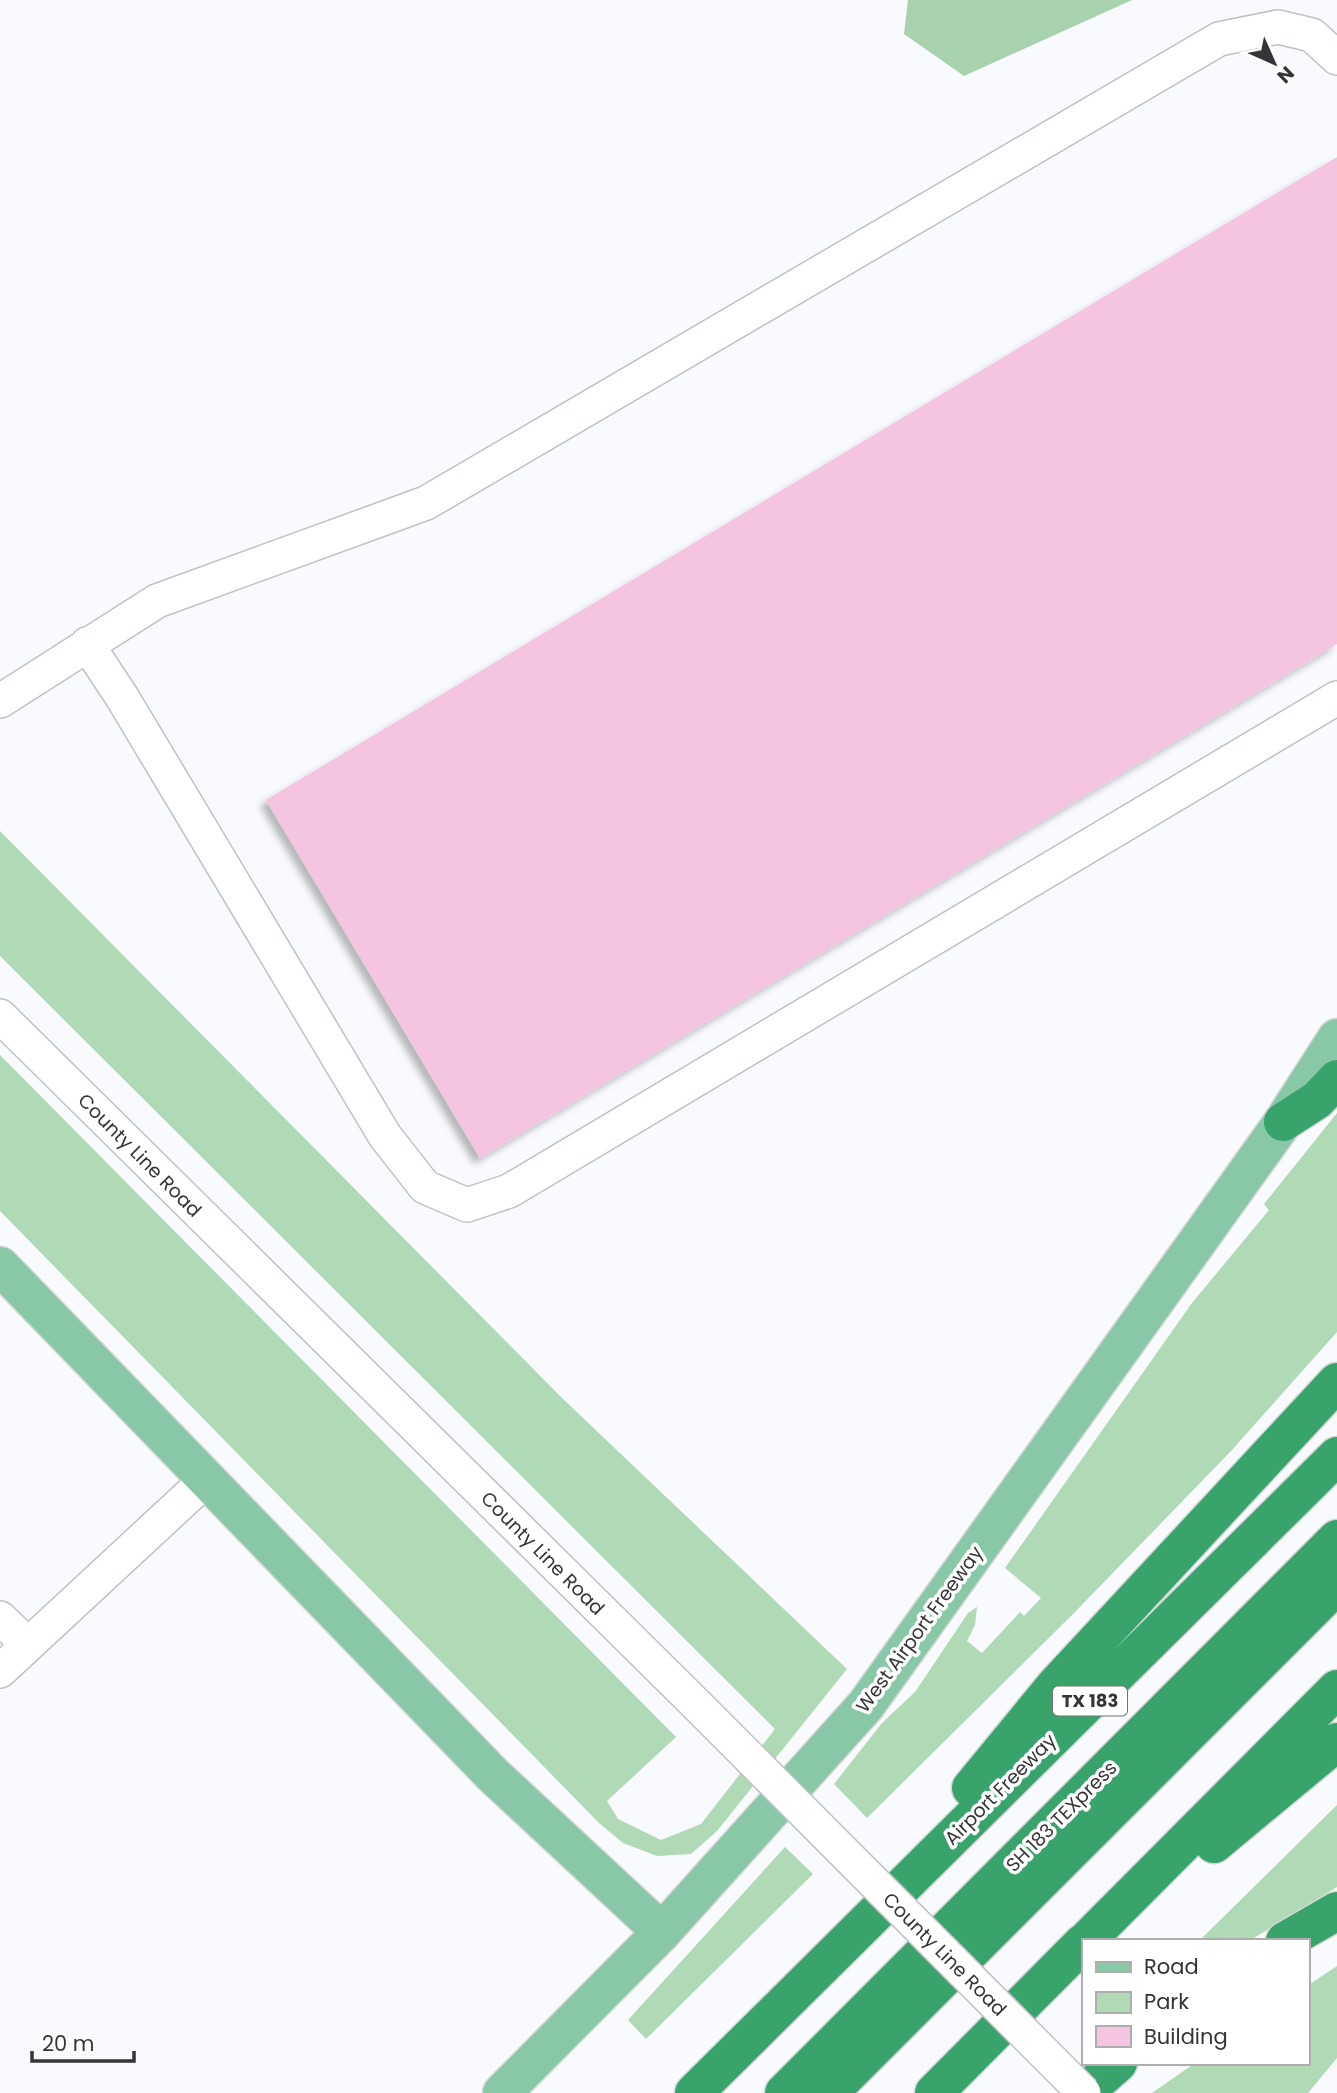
<svg xmlns="http://www.w3.org/2000/svg" width="1337" height="2093" font-family="Poppins,sans-serif">
<defs>
<filter id="shadow"><feDropShadow dx="-6" dy="6" stdDeviation="3.5" flood-color="#0004"/></filter>
</defs>
<rect width="100%" height="100%" fill="#f9fafe"/>
<path fill="#b0d9b5" d="M0 831 562 1398 847 1669 717 1831 691 1854 657 1856 623 1843 599 1823 0 1211V1055L676 1737 607 1801 618 1819 661 1840 701 1824 775 1729 0 956Z
M1337 1113V1332L1231 1451 1075 1612 867 1818 834 1784 882 1723 915 1692 968 1613 977 1607 975 1625 967 1641 982 1653 1020 1612 1024 1616 1041 1598 1005 1568 1192 1303 1269 1210 1264 1204Z
M1337 1805V1887L1249 1941H1199Z
M785 1847 813 1874 646 2039 628 2020Z
M1337 1966V2058L1308 2093H1152L1195 2063H1307V1986Z"/>
<path fill="#a8d2ae" d="M908 0H1132L964 76 904 34Z"/>
<path fill="#f5c4e0" filter="url(#shadow)" d="M1337 157V644L480 1158 266 800Z"/>
<g fill="none" stroke-linecap="round" stroke-linejoin="round">
<defs>
<path id="minor" d="M87 644 122 697 385 1136 425 1187 467 1205 509 1191 1337 698
M0 701 157 601 426 503 1219 39 1278 27 1312 35 1337 58
M0 1016 696 1704
M0 1618 26 1643
M0 1671 207 1479"/>
<path id="major" d="M0 1266 493 1775 662 1932
M502 2093 662 1932 866 1705 1283 1122 1337 1038"/>
<path id="highway" d="M1283 1122 1317 1100 1337 1079
M971 1788 1054 1687 1337 1382
M1214 1844 1337 1742
M1086 1941 1337 1689
M1285 1941 1337 1911
M694 2093 1337 1456
M784 2093 1337 1539
M829 2093 1337 1585
M934 2093 1083 1943
M1084 2093 1118 2063"/>
</defs>
<use href="#minor" stroke="#bfc1c8" stroke-width="36"/>
<use href="#major" stroke="#d6d7d7" stroke-width="41"/>
<use href="#highway" stroke="#d6d7d7" stroke-width="41"/>
<use href="#minor" stroke="#fff" stroke-width="33"/>
<use href="#major" stroke="#88c8a6" stroke-width="38"/>
<use href="#highway" stroke="#38a36a" stroke-width="38"/>
<defs>
<path id="minor-bridge" d="M696 1704 1084 2093"/>
</defs>
<use href="#minor-bridge" stroke="#bfc1c8" stroke-width="36" stroke-linecap="butt"/>
<use href="#minor-bridge" stroke="#fff" stroke-width="33"/>
</g>
<g text-anchor="middle" stroke-width="7" stroke-linejoin="round" paint-order="stroke">
<rect fill="#fff" stroke="#717273" stroke-width="2" x="1053" y="1686.5" width="74" height="29" rx="5"/>
<g font-size="18" font-weight="bold" fill="#343537">
<text x="1090" y="1707">TX 183</text>
</g>
<g font-size="19" fill="#343537" stroke="#fff">
<text transform="translate(140 1155) rotate(45)" y="7">County Line Road</text>
<text transform="translate(543 1553) rotate(45)" y="7">County Line Road</text>
<text transform="translate(919 1629) rotate(-54)" y="7">West Airport Freeway</text>
<text transform="translate(1000 1789) rotate(-45)" y="7">Airport Freeway</text>
<text transform="translate(1061 1816) rotate(-45)" y="7">SH 183 TEXpress</text>
<text transform="translate(945 1954) rotate(45)" y="7">County Line Road</text>
</g>
</g>
<rect x="1082" y="1939" width="228" height="126" fill="#ffffff" stroke="#aeaeaf" stroke-width="2"/>
<rect x="1096" y="1962" width="35" height="10" fill="#88c8a6" stroke="#aeaeaf" stroke-width="2"/>
<text x="1144" y="1974" font-size="21" fill="#343537">Road</text>
<rect x="1096" y="1992" width="35" height="21" fill="#b0d9b5" stroke="#aeaeaf" stroke-width="2"/>
<text x="1144" y="2009" font-size="21" fill="#343537">Park</text>
<rect x="1096" y="2026" width="35" height="21" fill="#f5c4e0" stroke="#aeaeaf" stroke-width="2"/>
<text x="1144" y="2044" font-size="21" fill="#343537">Building</text>
<g transform="translate(1274 63) rotate(135)" stroke="#ffffff" stroke-width="5" paint-order="stroke">
<path d="M0-5L12 26L0 18L-12 26Z" fill="#343537"/>
<text y="-10" font-size="19" font-weight="bold" text-anchor="middle" fill="#343537">N</text>
</g>
<path d="M32 2051v10h102v-10" fill="none" stroke="#343537" stroke-width="3.5"/>
<text x="42" y="2051" font-size="21" fill="#343537" stroke="#ffffff" stroke-width="5" paint-order="stroke">20 m</text>
</svg>
